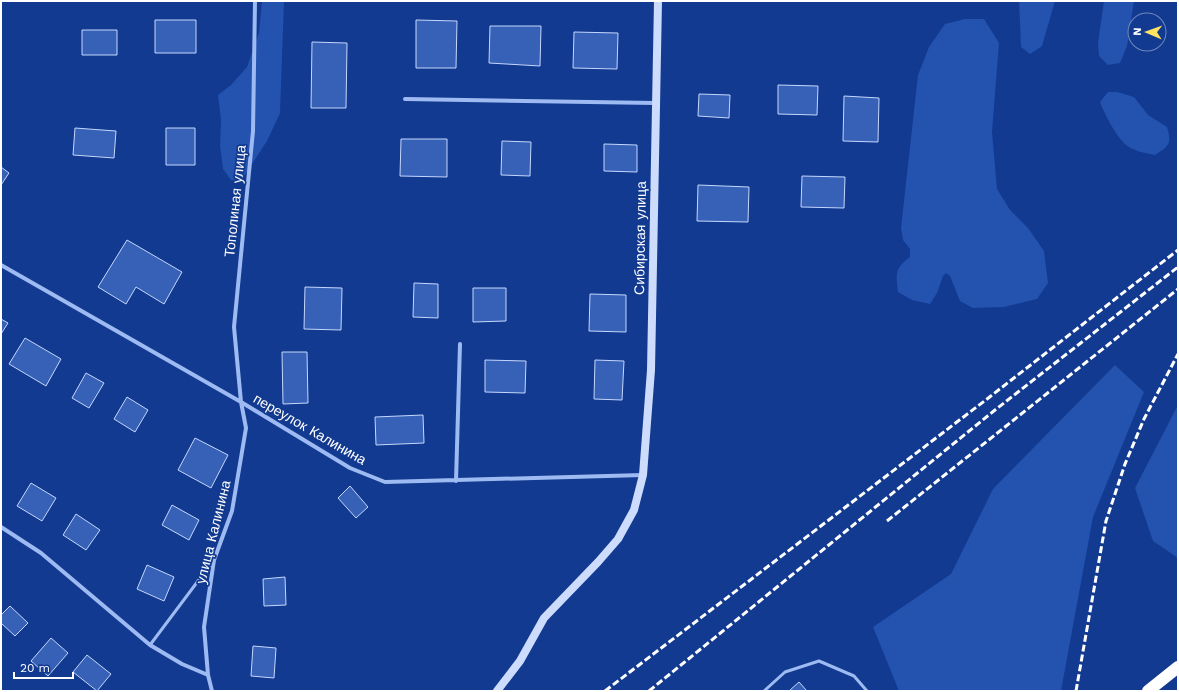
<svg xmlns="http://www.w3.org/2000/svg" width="1179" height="692" font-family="'Work Sans',sans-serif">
<rect width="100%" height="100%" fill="#123a90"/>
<path fill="#2452af" d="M262 1H284L280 113 267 141 241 181 231 180 223 169 220 145 221 120 218 95 231 85 247 67 259 33Z
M1019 1H1055L1042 46 1030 54 1021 47Z
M1104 1H1134L1127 46 1120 63 1108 65 1099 56 1098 43Z
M965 19H984L999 43 992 132 997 189 1010 210 1028 228 1044 251 1048 283 1037 299 1004 307 973 308 960 301 950 276 946 273 943 276 937 293 930 304 912 300 898 292C896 274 894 269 910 257V249L903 240 901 228 918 75 929 47 945 24Z
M1108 92H1117L1134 97 1148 115 1167 127C1172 144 1169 146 1155 155 1145 153 1133 151 1125 144 1116 136 1104 113 1100 102Z
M1115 365 1144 392 1093 517 1061 691H899L873 627 951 574 993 489Z
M1178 405V558L1153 541 1135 488Z"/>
<path fill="#3661b7" stroke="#c5d7fd" d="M155 20H196V53H155Z
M416 20 457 21 456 68H416Z
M490 26H541L540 66 489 63Z
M82 30H117V55H82Z
M574 32 618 33 617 69 573 68Z
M312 42 347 43 346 108H311Z
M778 85 818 86 817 115 778 114Z
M699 94 730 95 729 118 698 116Z
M844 96 879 98 878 142 843 141Z
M75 128 116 131 114 158 73 155Z
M166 128H195V165H166Z
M401 139H447V177L400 176Z
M502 141 531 142 530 176 501 175Z
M604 144 637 145V172L604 171Z
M1 167 9 173 1 185Z
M802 176 845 177 844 208 801 207Z
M698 185 749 187 748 222 697 221Z
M127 240 182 272 164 304 136 287 126 304 98 287Z
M414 283 438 284V318L413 317Z
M305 287 342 288 341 330 304 329Z
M473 288H506V321L473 322Z
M590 294 626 295V332L589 331Z
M1 319 8 323 1 334Z
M25 338 61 359 46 386 9 364Z
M282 352H307L308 403 283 404Z
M485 360 526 361 525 393 485 392Z
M595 360 624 361 622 400 594 399Z
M86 373 104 383 89 408 72 398Z
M127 397 148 410 135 432 114 419Z
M423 415 424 443 376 445 375 417Z
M195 438 228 455 211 488 178 470Z
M31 483 56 498 42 521 17 506Z
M350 486 368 507 356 518 338 498Z
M172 505 199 520 189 540 162 525Z
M76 514 100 530 86 550 63 535Z
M147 565 174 577 164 601 137 589Z
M285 577 286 605 264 606 263 579Z
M10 606 28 623 15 636 1 623V615Z
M51 638 68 653 48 676 31 661Z
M253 646 276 648 274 678 251 676Z
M87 655 111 674 97 691 73 672Z
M799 682 807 691H789Z"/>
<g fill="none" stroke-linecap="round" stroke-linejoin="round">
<path stroke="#9ebaf2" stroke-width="3" d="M150 645 213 561
M764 691 785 672 819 661 854 676 867 691"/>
<path stroke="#9ebaf2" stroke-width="4" d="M405 99 655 103
M1 265 241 402 350 468 385 482 643 475
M456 481 460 344
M1 527 41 553 150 645 182 664 208 675
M212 691 208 675 204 627 214 560 232 511 246 428 241 402 234 327 253 131 255 1"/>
<path stroke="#cddbfc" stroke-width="8" d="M497 691 520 661 544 618 598 562 618 539 634 510 643 475 651 370 658 1"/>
<path stroke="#fff" stroke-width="12" d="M1148 691 1178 667"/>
<path stroke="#fff" stroke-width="3" stroke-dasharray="7 3" stroke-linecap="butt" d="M887 521 1178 289
M605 691 987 399 1178 250
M649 691 995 410 1178 267
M1076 691 1106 521 1125 464 1144 419 1178 354"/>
</g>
<g text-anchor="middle" stroke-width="3.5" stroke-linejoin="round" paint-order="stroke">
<g font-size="14" fill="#fff" stroke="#123a90">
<text transform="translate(235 201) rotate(-84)" y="5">Тополиная улица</text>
<text transform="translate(640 238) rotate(-89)" y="5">Сибирская улица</text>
<text transform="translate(310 429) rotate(30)" y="5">переулок Калинина</text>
<text transform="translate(213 532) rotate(-76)" y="5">улица Калинина</text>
</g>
</g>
<rect width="1179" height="692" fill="none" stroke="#ffffff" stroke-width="4"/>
<g transform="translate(1147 32) rotate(272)"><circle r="19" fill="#123a90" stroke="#7189bc"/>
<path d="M0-3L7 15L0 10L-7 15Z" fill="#ffe45f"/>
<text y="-6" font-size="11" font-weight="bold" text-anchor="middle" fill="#ffffff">N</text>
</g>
<path d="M14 672v6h59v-6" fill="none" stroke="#ffffff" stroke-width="2"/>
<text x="20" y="672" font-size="12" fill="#ffffff" stroke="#123a90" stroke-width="3" paint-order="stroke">20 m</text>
</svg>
